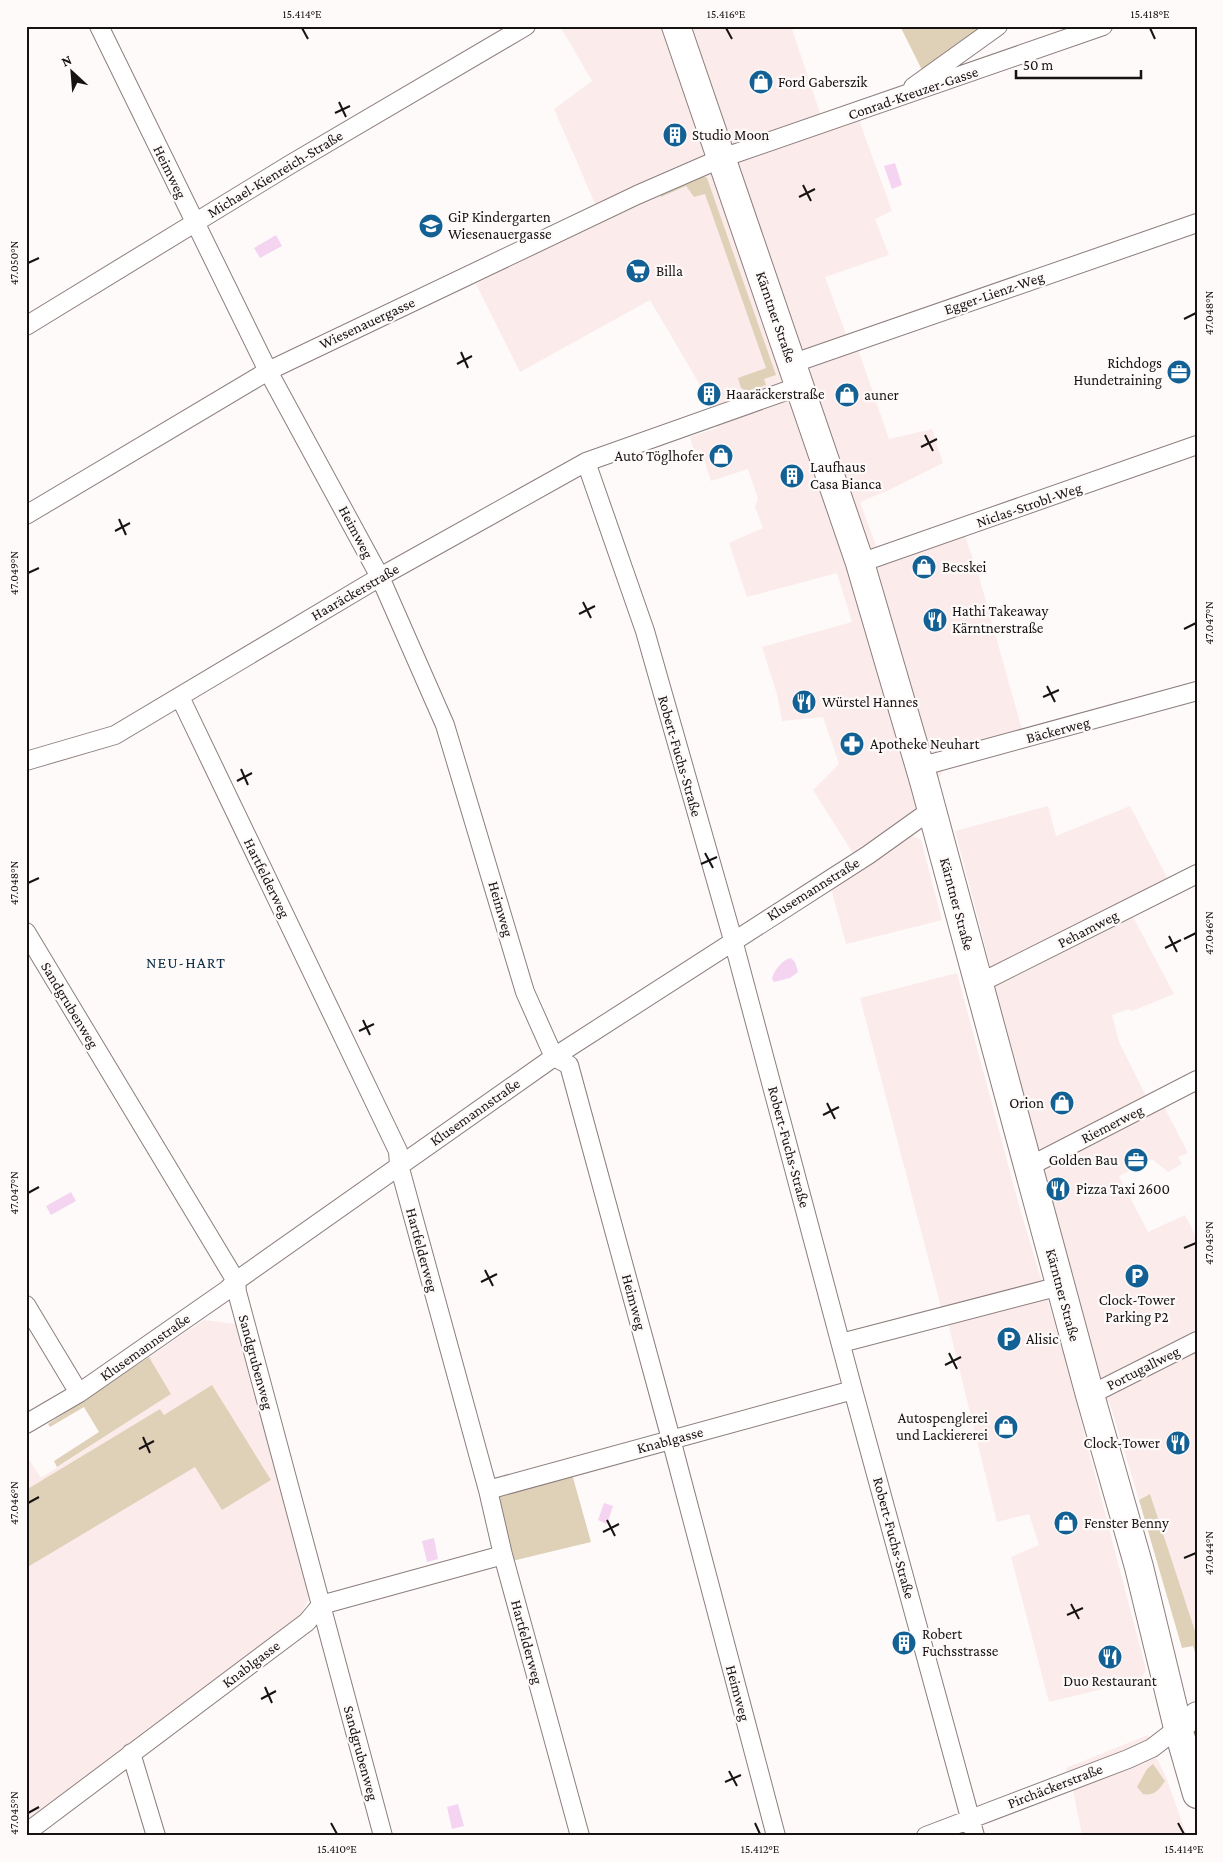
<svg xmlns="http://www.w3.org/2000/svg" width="1223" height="1862" font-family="'Crimson Pro',serif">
<rect width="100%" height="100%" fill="#fdfaf9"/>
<path fill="#fbeceb" d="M560 26H791L821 116 856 103 859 120 892 211 875 219 889 255 825 277 846 334 858 349 889 439 932 429 943 463 889 490 860 502 880 557 962 528 978 573 1023 733 1034 745 943 770 911 835 921 840 942 920 846 944 831 888 854 855 813 790 839 764 823 717 782 721 777 694 762 647 852 622 837 573 747 597 729 543 763 528 755 507 758 499 748 469 711 481 701 450 694 451 690 437 717 428 710 408 700 392V385L650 300 520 372 476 284 602 220 554 109 592 81Z
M1048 806 1056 836 1130 806 1169 881 1132 915 1174 994 1132 1011 1129 1009 1112 1015 1119 1042 1147 1098 1157 1093 1188 1153 1178 1157 1182 1164 1168 1172 1152 1159 1119 1176 1148 1232 1185 1215 1197 1239V1637L1150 1495 1139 1500 1109 1401 1108 1404 989 969 991 968 955 831Z
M957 973 1020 1209 1062 1348 1146 1670 1140 1680 1049 1702 1011 1557 1039 1545 1029 1514 997 1522 948 1323 941 1307 860 998Z
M204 1320 237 1324 310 1596 301 1615 123 1747 26 1821V1455L41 1478 171 1394 149 1357Z
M1148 1735 1152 1748 1166 1777 1187 1836H1082L1073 1789 1066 1768Z"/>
<path fill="#dfd1b8" d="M900 26H988L922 70Z
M702 175 707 178 776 375 764 379 766 385 747 391 741 388 738 378 766 368 705 194 694 197 686 186 661 197V195Z
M149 1357 171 1394 57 1467 54 1461 99 1432 84 1407 50 1427 48 1424Z
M212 1385 271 1480 222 1510 195 1467 26 1568V1490L160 1409 164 1415Z
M572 1474 591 1542 512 1561 498 1498 504 1492Z
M1150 1494 1197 1637V1658L1193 1646 1182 1648 1139 1500Z
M1153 1764 1165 1781C1159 1790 1154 1796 1143 1794L1137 1787 1147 1769Z"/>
<path fill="#f5d4f2" d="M895 163 902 185 892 189 884 166Z
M276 235 282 246 260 258 254 248Z
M791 958 795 962 798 972 790 978 774 982 772 979C774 970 782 960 791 958Z
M71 1192 76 1201 51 1215 46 1206Z
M604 1503 613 1506 607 1524 598 1520Z
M434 1538 438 1559 427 1562 422 1541Z
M458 1804 464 1826 452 1829 447 1807Z"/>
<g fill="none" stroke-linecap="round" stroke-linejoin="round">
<defs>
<path id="minor" d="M99 26 268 371 380 577 445 725 525 992 554 1057 569 1065 671 1439 776 1836
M913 87 998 26
M26 326 291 164 526 26
M791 364 1197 223
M586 462 645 631 733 940 853 1390 975 1836
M26 515 268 371 637 195 722 158 1103 26
M860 563 1197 445
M180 697 398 1151 399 1165 488 1490 503 1555 580 1836
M26 761 115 735 380 577 586 462 800 386
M919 767 1197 691
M26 932 236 1281 237 1292 383 1836
M978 984 1197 874
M1028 1167 1197 1080
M26 1305 79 1393
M841 1343 1060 1286
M1090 1395 1197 1341
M26 1424 79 1393 227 1290 236 1281 554 1057 868 855 931 810
M488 1490 853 1390
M131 1753 156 1836
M26 1833 307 1622 321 1605 503 1555
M926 1836 1128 1759 1152 1748 1178 1728"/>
<path id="secondary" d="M1178 1728 1197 1714"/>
<path id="primary" d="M676 26 860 563 924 781 1090 1395 1139 1567 1178 1728 1197 1794"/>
</defs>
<use href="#minor" stroke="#8c7e7c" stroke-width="20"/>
<use href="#secondary" stroke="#8c7e7c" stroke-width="26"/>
<use href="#primary" stroke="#8c7e7c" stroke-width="30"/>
<use href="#minor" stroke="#fff" stroke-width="18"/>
<use href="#secondary" stroke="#fff" stroke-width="24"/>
<use href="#primary" stroke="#fff" stroke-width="28"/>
</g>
<path fill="none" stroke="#181313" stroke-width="2" d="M302 28 308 39M726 28 732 39M1150 28 1155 39M339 102 346 117M335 113 350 106M803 185 811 201M799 197 815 189M28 263 39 258M1184 319 1196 313M461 352 468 368M457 364 472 356M925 435 933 451M921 447 937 439M119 519 126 535M115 531 130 523M28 573 39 568M583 602 591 618M579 614 595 606M1184 629 1196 623M1047 686 1055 702M1043 697 1059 690M241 769 248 785M237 781 252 773M705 853 713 868M701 864 717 857M28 883 39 878M1169 936 1177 952M1184 939 1196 933M1165 948 1181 940M363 1020 370 1035M359 1031 374 1024M827 1103 835 1119M823 1115 839 1107M28 1193 39 1187M1184 1248 1196 1243M485 1270 493 1286M481 1282 497 1274M949 1353 957 1369M945 1365 961 1357M143 1437 150 1453M139 1449 154 1441M28 1503 39 1497M607 1520 615 1536M603 1532 619 1524M1184 1558 1196 1553M1071 1604 1079 1619M1067 1615 1083 1608M265 1687 272 1703M261 1699 276 1691M729 1771 737 1786M725 1782 741 1775M28 1813 39 1807M331 1823 337 1834M755 1823 760 1834M1178 1823 1184 1834"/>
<defs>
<symbol id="shop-disc" viewBox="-11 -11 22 22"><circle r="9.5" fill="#136194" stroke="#fdfaf9"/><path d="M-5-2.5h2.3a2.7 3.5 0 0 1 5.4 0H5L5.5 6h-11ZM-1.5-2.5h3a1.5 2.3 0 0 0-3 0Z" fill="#fff"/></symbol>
<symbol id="building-disc" viewBox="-11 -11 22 22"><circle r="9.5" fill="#136194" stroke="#fdfaf9"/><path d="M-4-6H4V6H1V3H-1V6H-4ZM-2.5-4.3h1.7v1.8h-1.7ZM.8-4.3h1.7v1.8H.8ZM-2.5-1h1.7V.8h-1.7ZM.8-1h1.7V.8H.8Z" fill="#fff"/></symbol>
<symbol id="school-disc" viewBox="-11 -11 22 22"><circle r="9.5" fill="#136194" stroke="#fdfaf9"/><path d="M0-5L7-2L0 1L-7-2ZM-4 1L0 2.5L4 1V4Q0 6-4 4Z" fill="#fff"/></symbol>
<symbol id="supermarket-disc" viewBox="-11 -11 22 22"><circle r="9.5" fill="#136194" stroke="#fdfaf9"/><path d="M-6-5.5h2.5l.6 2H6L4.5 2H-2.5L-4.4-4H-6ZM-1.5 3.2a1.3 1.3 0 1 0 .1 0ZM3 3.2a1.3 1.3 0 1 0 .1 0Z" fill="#fff"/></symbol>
<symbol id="office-disc" viewBox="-11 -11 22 22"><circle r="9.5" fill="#136194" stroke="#fdfaf9"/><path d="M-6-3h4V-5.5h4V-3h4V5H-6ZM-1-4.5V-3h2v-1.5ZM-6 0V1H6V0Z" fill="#fff"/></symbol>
<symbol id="restaurant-disc" viewBox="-11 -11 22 22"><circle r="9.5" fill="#136194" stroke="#fdfaf9"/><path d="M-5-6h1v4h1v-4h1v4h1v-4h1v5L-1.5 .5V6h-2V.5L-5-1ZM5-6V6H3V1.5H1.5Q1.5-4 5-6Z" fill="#fff"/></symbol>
<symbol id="pharmacy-disc" viewBox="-11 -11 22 22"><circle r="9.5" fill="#136194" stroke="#fdfaf9"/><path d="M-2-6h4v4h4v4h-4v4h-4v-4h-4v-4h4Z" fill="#fff"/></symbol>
<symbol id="parking-disc" viewBox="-11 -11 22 22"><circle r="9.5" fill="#136194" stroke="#fdfaf9"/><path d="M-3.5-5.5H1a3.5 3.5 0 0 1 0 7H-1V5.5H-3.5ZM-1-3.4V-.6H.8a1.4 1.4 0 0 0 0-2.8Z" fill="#fff"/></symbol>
</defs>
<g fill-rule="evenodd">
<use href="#shop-disc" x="747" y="68" width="28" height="28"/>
<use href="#building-disc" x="661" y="121" width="28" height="28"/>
<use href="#school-disc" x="417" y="212" width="28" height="28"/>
<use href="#supermarket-disc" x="624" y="257" width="28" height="28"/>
<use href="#office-disc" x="1165" y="358" width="28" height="28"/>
<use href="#building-disc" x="695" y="380" width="28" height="28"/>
<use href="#shop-disc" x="833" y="381" width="28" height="28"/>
<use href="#shop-disc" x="707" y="442" width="28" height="28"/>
<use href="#building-disc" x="778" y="462" width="28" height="28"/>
<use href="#shop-disc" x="910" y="553" width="28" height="28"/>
<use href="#restaurant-disc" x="921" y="606" width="28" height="28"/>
<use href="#restaurant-disc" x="790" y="688" width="28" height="28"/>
<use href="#pharmacy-disc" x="838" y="730" width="28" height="28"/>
<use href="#shop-disc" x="1048" y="1089" width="28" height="28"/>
<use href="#office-disc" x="1122" y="1146" width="28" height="28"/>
<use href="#restaurant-disc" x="1044" y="1175" width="28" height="28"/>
<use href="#parking-disc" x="1123" y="1262" width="28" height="28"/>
<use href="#parking-disc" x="995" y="1325" width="28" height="28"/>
<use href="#shop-disc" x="992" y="1413" width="28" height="28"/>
<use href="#restaurant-disc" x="1164" y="1429" width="28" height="28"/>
<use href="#shop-disc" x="1052" y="1509" width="28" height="28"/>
<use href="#building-disc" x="890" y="1629" width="28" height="28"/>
<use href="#restaurant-disc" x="1096" y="1643" width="28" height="28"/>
</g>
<g text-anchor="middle" stroke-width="4.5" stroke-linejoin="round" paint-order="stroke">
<g font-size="15" fill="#181313" stroke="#fdfaf9" text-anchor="start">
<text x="778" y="87">Ford Gaberszik</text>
<text x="692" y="140">Studio Moon</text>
<text x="448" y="222">GiP Kindergarten<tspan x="448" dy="17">Wiesenauergasse</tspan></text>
<text x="656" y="276">Billa</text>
<text x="1162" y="368" text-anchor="end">Richdogs<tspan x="1162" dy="17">Hundetraining</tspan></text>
<text x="726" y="399">Haaräckerstraße</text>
<text x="864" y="400">auner</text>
<text x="704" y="461" text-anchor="end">Auto Töglhofer</text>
<text x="810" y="472">Laufhaus<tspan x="810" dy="17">Casa Bianca</tspan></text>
<text x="942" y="572">Becskei</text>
<text x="952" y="616">Hathi Takeaway<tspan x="952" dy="17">Kärntnerstraße</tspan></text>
<text x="822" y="707">Würstel Hannes</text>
<text x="870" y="749">Apotheke Neuhart</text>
<text x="1044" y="1108" text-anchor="end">Orion</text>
<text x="1118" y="1165" text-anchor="end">Golden Bau</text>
<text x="1076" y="1194">Pizza Taxi 2600</text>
<text x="1137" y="1305" text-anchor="middle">Clock-Tower<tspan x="1137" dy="17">Parking P2</tspan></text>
<text x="1026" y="1344">Alisic</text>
<text x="988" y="1423" text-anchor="end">Autospenglerei<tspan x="988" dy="17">und Lackiererei</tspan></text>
<text x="1160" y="1448" text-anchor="end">Clock-Tower</text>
<text x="1084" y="1528">Fenster Benny</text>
<text x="922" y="1639">Robert<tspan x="922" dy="17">Fuchsstrasse</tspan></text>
<text x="1110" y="1686" text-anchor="middle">Duo Restaurant</text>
</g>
<g font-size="15" fill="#181313" stroke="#fdfaf9">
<text transform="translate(913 93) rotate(-19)" y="5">Conrad-Kreuzer-Gasse</text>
<text transform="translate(170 172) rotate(64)" y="5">Heimweg</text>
<text transform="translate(275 174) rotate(-31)" y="5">Michael-Kienreich-Straße</text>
<text transform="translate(994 293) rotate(-19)" y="5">Egger-Lienz-Weg</text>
<text transform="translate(776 317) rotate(71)" y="5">Kärntner Straße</text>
<text transform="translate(367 323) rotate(-25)" y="5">Wiesenauergasse</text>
<text transform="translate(1029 505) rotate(-19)" y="5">Niclas-Strobl-Weg</text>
<text transform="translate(356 532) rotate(62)" y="5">Heimweg</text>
<text transform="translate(355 592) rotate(-30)" y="5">Haaräckerstraße</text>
<text transform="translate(1058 730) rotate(-15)" y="5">Bäckerweg</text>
<text transform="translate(680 756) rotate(74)" y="5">Robert-Fuchs-Straße</text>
<text transform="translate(267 878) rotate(64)" y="5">Hartfelderweg</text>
<text transform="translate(813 889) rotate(-32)" y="5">Klusemannstraße</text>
<text transform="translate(957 904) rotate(75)" y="5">Kärntner Straße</text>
<text transform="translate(501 909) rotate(74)" y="5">Heimweg</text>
<text transform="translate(1088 929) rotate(-27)" y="5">Pehamweg</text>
<text transform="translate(70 1005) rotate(59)" y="5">Sandgrubenweg</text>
<text transform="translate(475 1112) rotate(-35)" y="5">Klusemannstraße</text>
<text transform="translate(1112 1124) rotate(-27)" y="5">Riemerweg</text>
<text transform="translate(789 1147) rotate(75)" y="5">Robert-Fuchs-Straße</text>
<text transform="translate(422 1250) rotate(75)" y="5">Hartfelderweg</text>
<text transform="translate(1063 1295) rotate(75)" y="5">Kärntner Straße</text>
<text transform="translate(634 1302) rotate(75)" y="5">Heimweg</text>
<text transform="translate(145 1347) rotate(-35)" y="5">Klusemannstraße</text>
<text transform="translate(256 1362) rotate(75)" y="5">Sandgrubenweg</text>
<text transform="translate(1143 1368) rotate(-27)" y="5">Portugallweg</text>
<text transform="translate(670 1440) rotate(-15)" y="5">Knablgasse</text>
<text transform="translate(894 1538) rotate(75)" y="5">Robert-Fuchs-Straße</text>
<text transform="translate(527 1642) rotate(75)" y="5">Hartfelderweg</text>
<text transform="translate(251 1664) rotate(-37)" y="5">Knablgasse</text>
<text transform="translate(738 1693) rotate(75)" y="5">Heimweg</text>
<text transform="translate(361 1753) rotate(75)" y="5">Sandgrubenweg</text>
<text transform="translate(1055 1786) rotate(-21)" y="5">Pirchäckerstraße</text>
</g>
<g font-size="16" letter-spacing="1" fill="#0b2e46" stroke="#fdfaf9">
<text x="186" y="968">NEU-HART</text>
</g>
</g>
<rect width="1223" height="1862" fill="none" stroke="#fdfaf9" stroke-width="55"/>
<g transform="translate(72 72) rotate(334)" stroke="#fdfaf9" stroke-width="4" paint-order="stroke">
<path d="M0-4L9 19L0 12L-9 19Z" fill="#181313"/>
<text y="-8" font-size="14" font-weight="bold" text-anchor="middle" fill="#181313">N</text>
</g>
<path d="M1016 70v8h125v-8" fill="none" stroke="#181313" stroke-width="2.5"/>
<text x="1023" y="70" font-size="15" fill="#181313" stroke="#fdfaf9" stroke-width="4" paint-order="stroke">50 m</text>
<rect x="28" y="28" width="1168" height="1806" fill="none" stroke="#181313" stroke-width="2"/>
<g font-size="12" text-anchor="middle" fill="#181313">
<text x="302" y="18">15.414°E</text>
<text x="726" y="18">15.416°E</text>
<text x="1150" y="18">15.418°E</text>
<text transform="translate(14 263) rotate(-90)" y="4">47.050°N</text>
<text transform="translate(1209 313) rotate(-90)" y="4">47.048°N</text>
<text transform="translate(14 573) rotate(-90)" y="4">47.049°N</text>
<text transform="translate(1209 623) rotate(-90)" y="4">47.047°N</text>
<text transform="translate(14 883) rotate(-90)" y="4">47.048°N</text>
<text transform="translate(1209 933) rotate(-90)" y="4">47.046°N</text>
<text transform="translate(14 1193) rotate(-90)" y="4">47.047°N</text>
<text transform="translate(1209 1243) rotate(-90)" y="4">47.045°N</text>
<text transform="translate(14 1503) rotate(-90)" y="4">47.046°N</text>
<text transform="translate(1209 1553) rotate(-90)" y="4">47.044°N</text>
<text transform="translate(14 1813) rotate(-90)" y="4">47.045°N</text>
<text x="337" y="1853">15.410°E</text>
<text x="760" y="1853">15.412°E</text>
<text x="1184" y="1853">15.414°E</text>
</g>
</svg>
